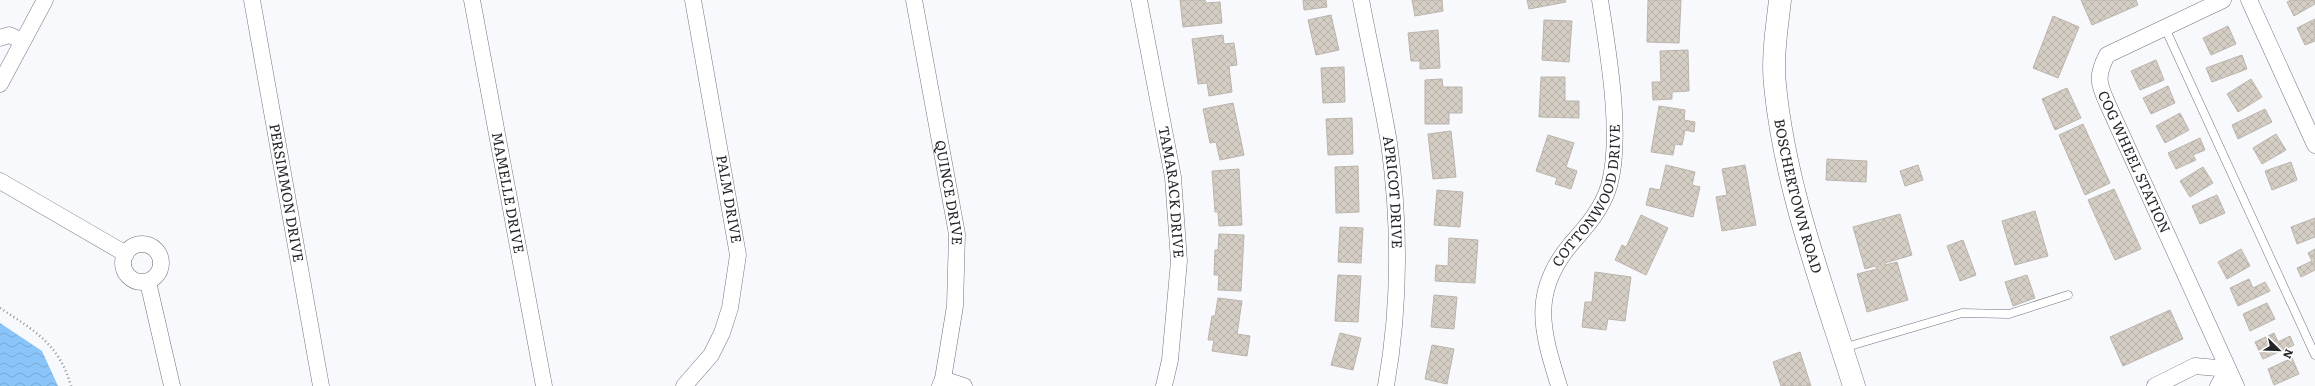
<svg xmlns="http://www.w3.org/2000/svg" width="2315" height="386" font-family="Literata,serif">
<defs>
<pattern id="water-waves" width="16" height="10" patternUnits="userSpaceOnUse"><rect width="16" height="10" fill="#8ac5f9"/><path d="M0 5q4-4 8 0t8 0" fill="none" stroke="#77a9d5"/></pattern>
<pattern id="building-cross-hatch" width="8" height="8" patternUnits="userSpaceOnUse"><rect width="8" height="8" fill="#d5cec5"/><path d="M0 0l8 8M0 8l8-8" fill="none" stroke="#b7b1a9"/></pattern>
</defs>
<rect width="100%" height="100%" fill="#f8f9fd"/>
<path fill="url(#water-waves)" d="M0 323 42 351 58 386H0Z"/>
<path fill="url(#building-cross-hatch)" stroke="#bbb4ac" d="M1180 0H1205L1206 3 1220 2 1222 23 1183 27Z
M1303 0H1326L1327 7 1304 10Z
M1412 0H1442L1443 11 1415 16Z
M1527 0H1565L1566 2 1529 9Z
M1648 0H1681L1679 43 1647 42Z
M2081 0H2136L2138 5 2092 25Z
M2291 0H2315V4L2294 16 2287 2Z
M1331 15 1339 50 1316 55 1308 20Z
M2053 16 2079 27 2058 78 2033 68Z
M2315 19V41L2305 45 2297 28Z
M1544 20 1572 21 1569 62 1542 60Z
M2228 26 2236 44 2211 55 2203 38Z
M1438 30 1440 68 1420 69V61H1411L1408 33Z
M1223 35 1224 44 1234 43 1237 65 1229 66 1232 92 1209 96 1207 83 1198 84 1192 39Z
M1688 50 1689 91 1672 92V99L1653 100 1652 82H1661L1660 51Z
M2242 55 2247 69 2212 82 2206 68Z
M2156 60 2164 80 2140 90 2131 71Z
M1344 67 1345 102 1323 103 1321 68Z
M1541 77H1565V101H1579V118L1539 117Z
M1442 79 1443 87H1462V113H1449V124H1425V80Z
M2251 79 2262 97 2238 112 2227 94Z
M2168 86 2175 103 2151 114 2143 98Z
M2067 88 2081 118 2055 130 2042 99Z
M1233 103 1244 155 1220 160 1216 142 1210 143 1203 109Z
M1659 106 1685 110 1684 120 1695 122 1694 132 1685 130 1682 145 1675 144 1673 155 1651 152Z
M2265 109 2272 122 2238 139 2232 125Z
M2180 113 2189 130 2165 143 2156 126Z
M1352 118 1353 154 1328 155 1326 119Z
M2083 124 2110 183 2085 195 2059 135Z
M1451 131 1456 177 1433 179 1428 134Z
M2276 134 2286 150 2262 164 2253 148Z
M1548 135 1574 143 1566 167 1577 171 1571 189 1555 184 1557 178 1536 171Z
M2200 138 2205 150 2193 155 2196 160 2176 169 2168 153Z
M1827 159 1867 161 1866 182 1826 180Z
M2291 162 2297 180 2272 190 2265 171Z
M1666 165 1695 172 1692 185 1700 187 1693 217 1646 205 1650 188 1660 190Z
M1745 165 1756 225 1722 231 1716 197 1727 195 1722 169Z
M1918 165 1923 180 1905 186 1900 171Z
M1358 166 1359 212 1336 213 1335 167Z
M2203 167 2213 183 2190 197 2180 181Z
M1239 169 1242 225 1219 226 1218 212H1215L1212 171Z
M2114 189 2141 249 2115 260 2088 200Z
M1437 190 1463 192 1460 227 1434 225Z
M2217 195 2225 213 2200 224 2192 206Z
M2035 211 2048 256 2015 265 2002 221Z
M1900 214 1912 255 1885 263V265L1897 262 1908 300 1867 312 1857 274 1877 269 1875 266 1865 269 1853 227Z
M1641 215 1668 228 1646 275 1615 260 1622 245 1626 247Z
M2315 218V237L2297 244 2291 227Z
M1340 227 1363 228 1361 263 1338 262Z
M1219 234 1244 235 1241 291 1218 290 1219 275H1214L1215 250H1218Z
M1449 238 1478 240 1475 283 1435 281 1436 265 1448 266Z
M1963 240 1976 275 1960 281 1947 246Z
M2241 249 2250 266 2227 279 2218 262Z
M2315 249V270L2301 277 2297 268 2312 261 2308 253Z
M1595 272 1631 277 1625 321 1608 319 1606 330 1582 327 1585 302H1592Z
M1338 275 1361 276 1358 322 1335 321Z
M2027 275 2035 298 2013 306 2005 282Z
M2249 279 2253 288 2265 282 2270 291 2238 306 2230 288Z
M1434 295 1457 297 1454 329 1431 327Z
M1218 298 1242 301 1237 334 1250 336 1247 356 1212 351 1214 340H1208L1212 316H1215Z
M2267 303 2275 319 2250 331 2243 314Z
M2170 310 2183 339 2123 366 2110 337Z
M1340 333 1361 338 1353 370 1331 365Z
M2274 333 2278 342 2290 336 2294 345 2263 359 2255 342Z
M1432 345 1454 349 1447 384 1425 379Z
M1800 352 1811 386H1781L1773 362Z
M2292 358 2299 374 2274 385 2268 369Z"/>
<g fill="none" stroke-linecap="round" stroke-linejoin="round">
<defs>
<path id="lane" d="M2165 28 2315 355
M1843 348 1962 313 2009 314 2068 295"/>
<g id="street">
<path id="s1" d="M252 0 321 386"/>
<path id="s2" d="M472 0 544 386"/>
<path id="s3" d="M914 0 957 234 955 306 943 379 940 386"/>
<path id="s4" d="M1139 0 1173 177 1179 261 1170 360 1164 386"/>
<path id="s5" d="M1361 0C1370 48 1381 95 1389 143 1400 223 1400 307 1386 386"/>
<path id="s6" d="M2223 0 2107 55C2095 78 2099 85 2109 107L2236 386"/>
<path d="M2249 0 2315 145"/>
<path d="M0 38 9 35 23 41"/>
<path d="M0 84 45 0"/>
<path d="M0 181 126 254"/>
<circle cx="142" cy="263" r="19"/>
<path d="M148 282 172 386"/>
<path d="M943 379 964 386"/>
<path d="M684 386 711 355 722 333 730 308 738 255 693 0"/>
<path id="s7" d="M1559 386C1542 331 1530 293 1571 244 1587 226 1602 209 1609 186 1623 137 1608 51 1600 0"/>
<path d="M2155 386 2195 366 2228 369 2218 386"/>
</g>
<g id="secondary">
<path id="s8" d="M1780 0C1777 27 1772 57 1775 85 1785 188 1823 287 1854 386"/>
</g>
</defs>
<use href="#lane" stroke="#72757e" stroke-width="9"/>
<use href="#street" stroke="#72757e" stroke-width="17"/>
<use href="#secondary" stroke="#72757e" stroke-width="23"/>
<path stroke="#909195" stroke-width="2.5" stroke-dasharray="1 3" stroke-linecap="butt" d="M0 308C35 331 59 344 71 386"/>
<use href="#lane" stroke="#fff" stroke-width="8"/>
<use href="#street" stroke="#fff" stroke-width="16"/>
<use href="#secondary" stroke="#fff" stroke-width="22"/>
</g>
<g text-anchor="middle" stroke-width="3" stroke-linejoin="round" paint-order="stroke">
<g font-size="14" fill="#242529" stroke="#fff">
<text dy="5" stroke="none"><textPath href="#s6" startOffset="244">COG WHEEL STATION</textPath></text>
<text dy="5" stroke="none"><textPath href="#s5" startOffset="195">APRICOT DRIVE</textPath></text>
<text dy="5" stroke="none"><textPath href="#s1" startOffset="196">PERSIMMON DRIVE</textPath></text>
<text dy="5" stroke="none"><textPath href="#s2" startOffset="196">MAMELLE DRIVE</textPath></text>
<text dy="5" stroke="none"><textPath href="#s3" startOffset="196">QUINCE DRIVE</textPath></text>
<text dy="5" stroke="none"><textPath href="#s4" startOffset="195">TAMARACK DRIVE</textPath></text>
<text dy="5" stroke="none"><textPath href="#s7" startOffset="204">COTTONWOOD DRIVE</textPath></text>
<text dy="5" stroke="none"><textPath href="#s8" startOffset="199">BOSCHERTOWN ROAD</textPath></text>
<text transform="translate(729 199) rotate(80)" y="5">PALM DRIVE</text>
</g>
</g>
<g transform="translate(2279 350) rotate(113)" stroke="#ffffff" stroke-width="3" paint-order="stroke">
<path d="M0-3L7 15L0 10L-7 15Z" fill="#242529"/>
<text y="-6" font-size="11" font-weight="bold" text-anchor="middle" fill="#242529">N</text>
</g>
</svg>
